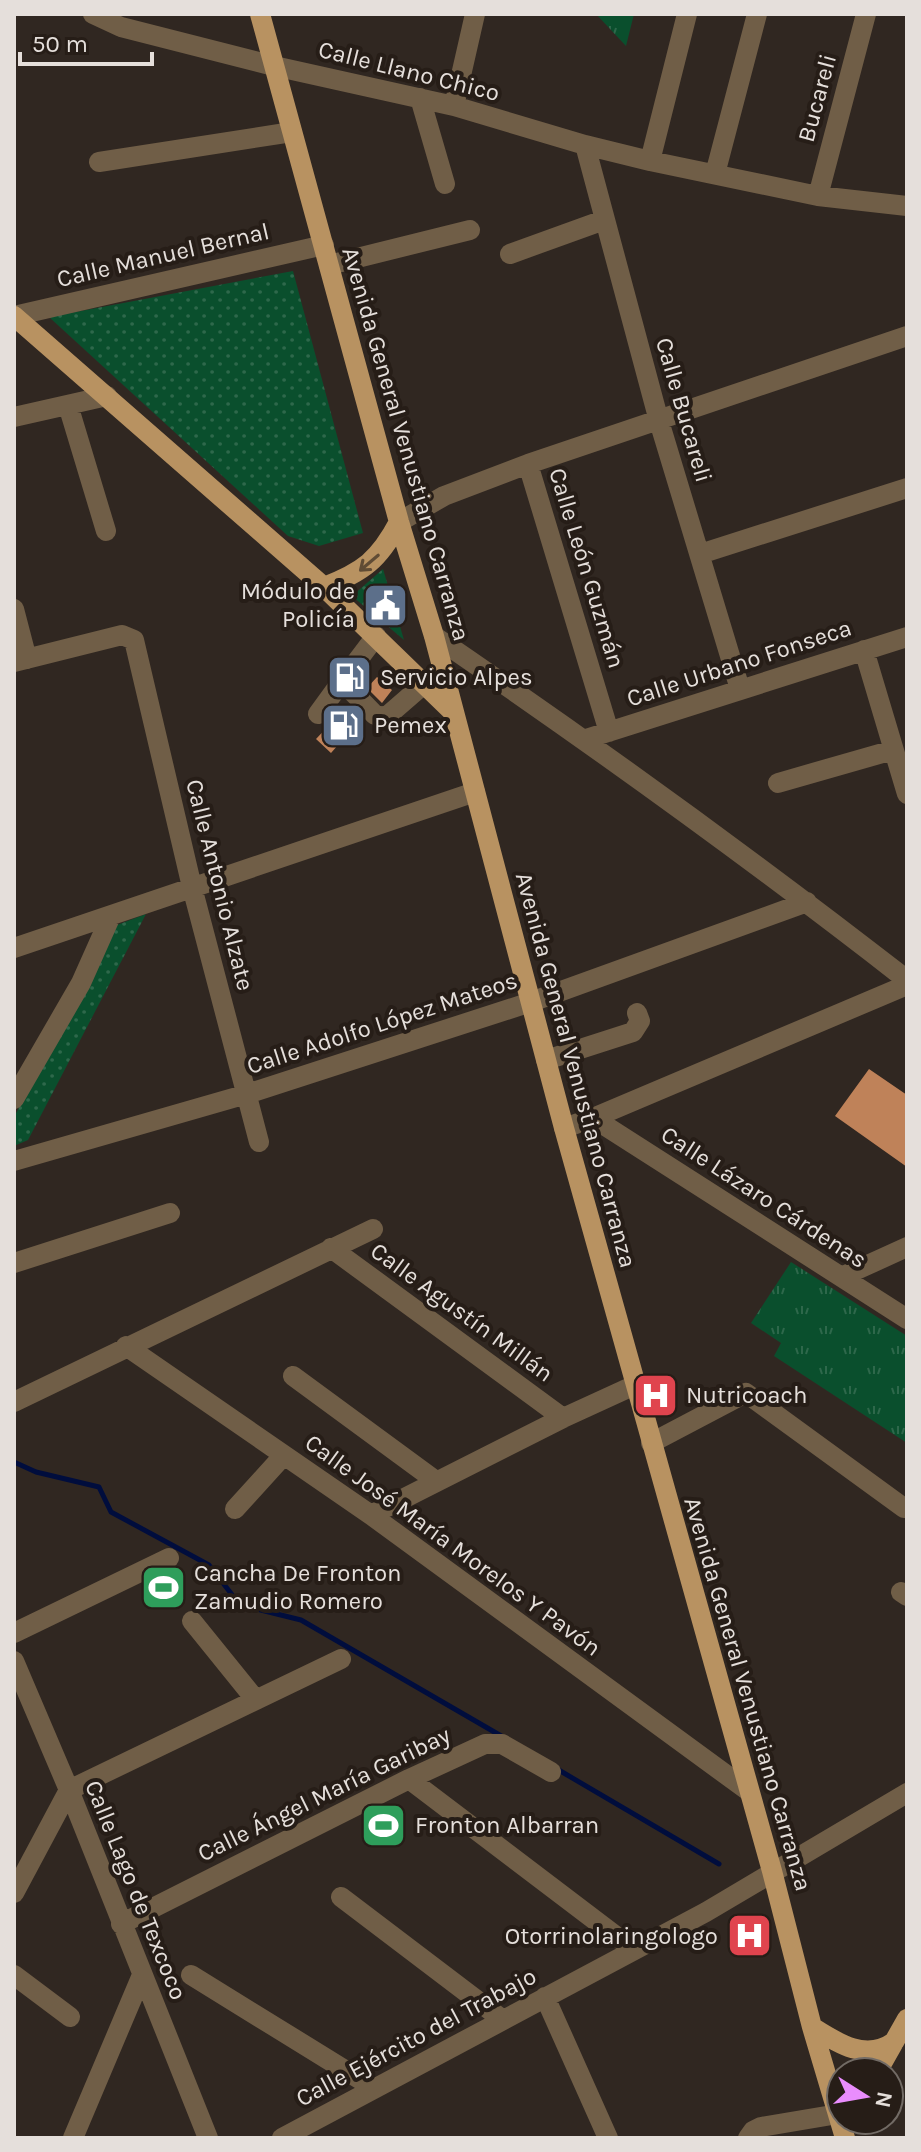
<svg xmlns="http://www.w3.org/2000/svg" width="921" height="2152" font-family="Karla,sans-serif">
<defs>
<pattern id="grass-tufts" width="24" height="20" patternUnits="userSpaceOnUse" patternTransform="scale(2)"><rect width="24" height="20" fill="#0a4f2d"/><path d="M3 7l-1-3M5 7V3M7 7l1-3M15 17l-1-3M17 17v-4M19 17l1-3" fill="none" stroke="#2e684b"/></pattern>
<pattern id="park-dots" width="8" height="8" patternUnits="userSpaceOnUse" patternTransform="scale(2)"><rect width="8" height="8" fill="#0a4f2d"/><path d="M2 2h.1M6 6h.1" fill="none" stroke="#2e684b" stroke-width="1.8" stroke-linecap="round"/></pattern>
</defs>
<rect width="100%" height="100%" fill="#302721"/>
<path fill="url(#grass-tufts)" d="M596 14H634L626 46Z
M791 1262 907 1336V1443L774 1356 781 1343 751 1323Z"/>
<path fill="url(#park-dots)" d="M293 271 363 533 319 546 288 536 49 317Z
M383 569 404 640 352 596Z
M146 914 28 1140 14 1146V1117L117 925Z"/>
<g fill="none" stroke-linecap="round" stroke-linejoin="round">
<path stroke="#000d3d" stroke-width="5" d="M14 1462 36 1472 99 1487 111 1512 209 1565 240 1605 301 1620 503 1737
M557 1769 719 1864"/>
</g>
<path fill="#bf8259" d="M391 594 397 609 386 617 374 600Z
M377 677 392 690 382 703 367 688Z
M348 705 361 719 331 753 316 739Z
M869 1069 907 1095V1167L835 1116Z"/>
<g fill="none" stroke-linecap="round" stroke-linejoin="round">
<path stroke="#705e47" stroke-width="20" d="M93 14 121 27 274 66 454 106 585 145 650 161 818 196 907 206
M420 98 445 184
M454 106 475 14
M585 145 659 421 740 689
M650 161 687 14
M99 162 292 132
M715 174 757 14
M818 196 866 14
M510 254 604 220
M329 265 470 230
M14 316 324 245
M68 405 106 531
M14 417 107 396
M528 464 609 732
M399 522 444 496 528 464 907 336
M700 554 907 488
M14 609 27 659
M376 636 342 681 375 715 386 717 424 684
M434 636C595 746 753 860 907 980
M864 650 907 794
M14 662 122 635 134 640 192 887 259 1142
M318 714 342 681
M586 739 907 637
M778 783 893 750
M14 948 475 792
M546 1060 633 1032 640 1021 637 1013
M14 1099 81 983 110 918
M593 1118 907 1319
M564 1128 593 1118 907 985
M14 1161 247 1094 531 1002 807 902
M331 1248 563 1418
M14 1263 170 1213
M841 1277 907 1247
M126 1346 371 1515 747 1790
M293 1376 436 1481
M14 1402 373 1229
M651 1443 746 1393 904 1508
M235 1509 284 1455
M371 1515 563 1418 635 1385
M901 1592 907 1596
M192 1621 255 1699
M14 1633 169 1558
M14 1661 69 1790 208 2138
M409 1779 633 1949
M14 1893 69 1790 341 1659
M341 1897 503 2020
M121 1924 409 1779 485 1744H502L551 1772
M14 1975 70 2017
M191 1975 374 2088
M545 1997 608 2138
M73 2138 142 1975
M282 2138 706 1912 907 1793
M748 2138 753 2131 761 2127 838 2114"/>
<path stroke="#b89261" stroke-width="20" d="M260 14 399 522 434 636 564 1128 772 1871 812 2027 845 2138
M14 316 324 587 452 711
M324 587C363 572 379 560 399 522
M812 2027C837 2043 866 2062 894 2042
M877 2072 907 2019"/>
</g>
<defs><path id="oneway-shaft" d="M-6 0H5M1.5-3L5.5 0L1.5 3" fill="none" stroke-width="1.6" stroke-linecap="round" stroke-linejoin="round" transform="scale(2)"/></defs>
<use stroke="#604c35" href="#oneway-shaft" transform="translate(369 563) rotate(140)"/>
<defs>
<symbol id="civic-square" viewBox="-11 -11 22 22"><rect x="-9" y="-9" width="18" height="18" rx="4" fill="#5c6f8a" stroke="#261d17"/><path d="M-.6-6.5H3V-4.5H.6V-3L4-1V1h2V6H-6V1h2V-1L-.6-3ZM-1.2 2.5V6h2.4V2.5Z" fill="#fff"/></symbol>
<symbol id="fuel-square" viewBox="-11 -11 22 22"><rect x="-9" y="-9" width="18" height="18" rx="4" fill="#5c6f8a" stroke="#261d17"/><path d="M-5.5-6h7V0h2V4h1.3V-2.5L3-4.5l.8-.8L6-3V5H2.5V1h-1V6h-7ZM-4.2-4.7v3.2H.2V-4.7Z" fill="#fff"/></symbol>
<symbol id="hospital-square" viewBox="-11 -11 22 22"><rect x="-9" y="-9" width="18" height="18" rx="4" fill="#e0444e" stroke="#261d17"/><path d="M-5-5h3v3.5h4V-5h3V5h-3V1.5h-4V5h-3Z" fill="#fff"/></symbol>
<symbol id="stadium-square" viewBox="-11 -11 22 22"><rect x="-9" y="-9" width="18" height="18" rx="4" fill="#2e9e5b" stroke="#261d17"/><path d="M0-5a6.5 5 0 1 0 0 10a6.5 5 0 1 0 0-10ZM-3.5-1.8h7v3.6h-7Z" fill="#fff"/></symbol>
</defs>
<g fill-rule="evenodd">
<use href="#civic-square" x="360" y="580" width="51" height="51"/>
<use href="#fuel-square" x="324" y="652" width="51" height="51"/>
<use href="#fuel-square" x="318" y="700" width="51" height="51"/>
<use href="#hospital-square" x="630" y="1370" width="51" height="51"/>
<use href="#stadium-square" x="138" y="1562" width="51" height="51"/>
<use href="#stadium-square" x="358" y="1800" width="51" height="51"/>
<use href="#hospital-square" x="724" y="1910" width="51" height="51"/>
</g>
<g text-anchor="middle" stroke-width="8" stroke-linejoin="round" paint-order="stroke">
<g font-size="24" fill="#e5dfdb" stroke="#261d17">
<text transform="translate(409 71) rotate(14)" y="8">Calle Llano Chico</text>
<text transform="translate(817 98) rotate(-75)" y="8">Bucareli</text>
<text transform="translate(163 255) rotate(-13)" y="8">Calle Manuel Bernal</text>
<text transform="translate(684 410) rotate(74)" y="8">Calle Bucareli</text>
<text transform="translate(406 444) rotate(74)" y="8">Avenida General Venustiano Carranza</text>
<text transform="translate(587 568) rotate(73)" y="8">Calle León Guzmán</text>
<text transform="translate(739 663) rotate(-18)" y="8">Calle Urbano Fonseca</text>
<text transform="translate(220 885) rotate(76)" y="8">Calle Antonio Alzate</text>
<text transform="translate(382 1023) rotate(-18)" y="8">Calle Adolfo López Mateos</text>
<text transform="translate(576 1070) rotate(75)" y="8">Avenida General Venustiano Carranza</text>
<text transform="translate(764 1197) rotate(33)" y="8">Calle Lázaro Cárdenas</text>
<text transform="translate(462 1312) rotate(36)" y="8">Calle Agustín Millán</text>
<text transform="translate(453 1545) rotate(36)" y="8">Calle José María Morelos Y Pavón</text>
<text transform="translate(748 1694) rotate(74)" y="8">Avenida General Venustiano Carranza</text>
<text transform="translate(324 1794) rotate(-26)" y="8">Calle Ángel María Garibay</text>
<text transform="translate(136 1890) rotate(68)" y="8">Calle Lago de Texcoco</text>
<text transform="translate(416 2037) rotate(-28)" y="8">Calle Ejército del Trabajo</text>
</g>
<g font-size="24" fill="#e5dfdb" stroke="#261d17" text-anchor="start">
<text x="355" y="599" text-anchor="end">Módulo de<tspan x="355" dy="28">Policía</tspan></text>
<text x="380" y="685">Servicio Alpes</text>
<text x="374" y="733">Pemex</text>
<text x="686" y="1403">Nutricoach</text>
<text x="194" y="1581">Cancha De Fronton<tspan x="194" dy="28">Zamudio Romero</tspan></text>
<text x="415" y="1833">Fronton Albarran</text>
<text x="718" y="1944" text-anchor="end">Otorrinolaringologo</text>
</g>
</g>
<rect width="921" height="2152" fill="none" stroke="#e5dfdb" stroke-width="32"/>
<g transform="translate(865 2096) rotate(101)"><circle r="38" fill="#261d17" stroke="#726b65" stroke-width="2"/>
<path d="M0-6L14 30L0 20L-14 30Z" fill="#e98dfd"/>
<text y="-12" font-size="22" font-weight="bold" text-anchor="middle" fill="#e5dfdb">N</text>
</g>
<path d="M20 52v12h132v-12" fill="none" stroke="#e5dfdb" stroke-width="4"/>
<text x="32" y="52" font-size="24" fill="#e5dfdb" stroke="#261d17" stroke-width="6" paint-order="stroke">50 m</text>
</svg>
